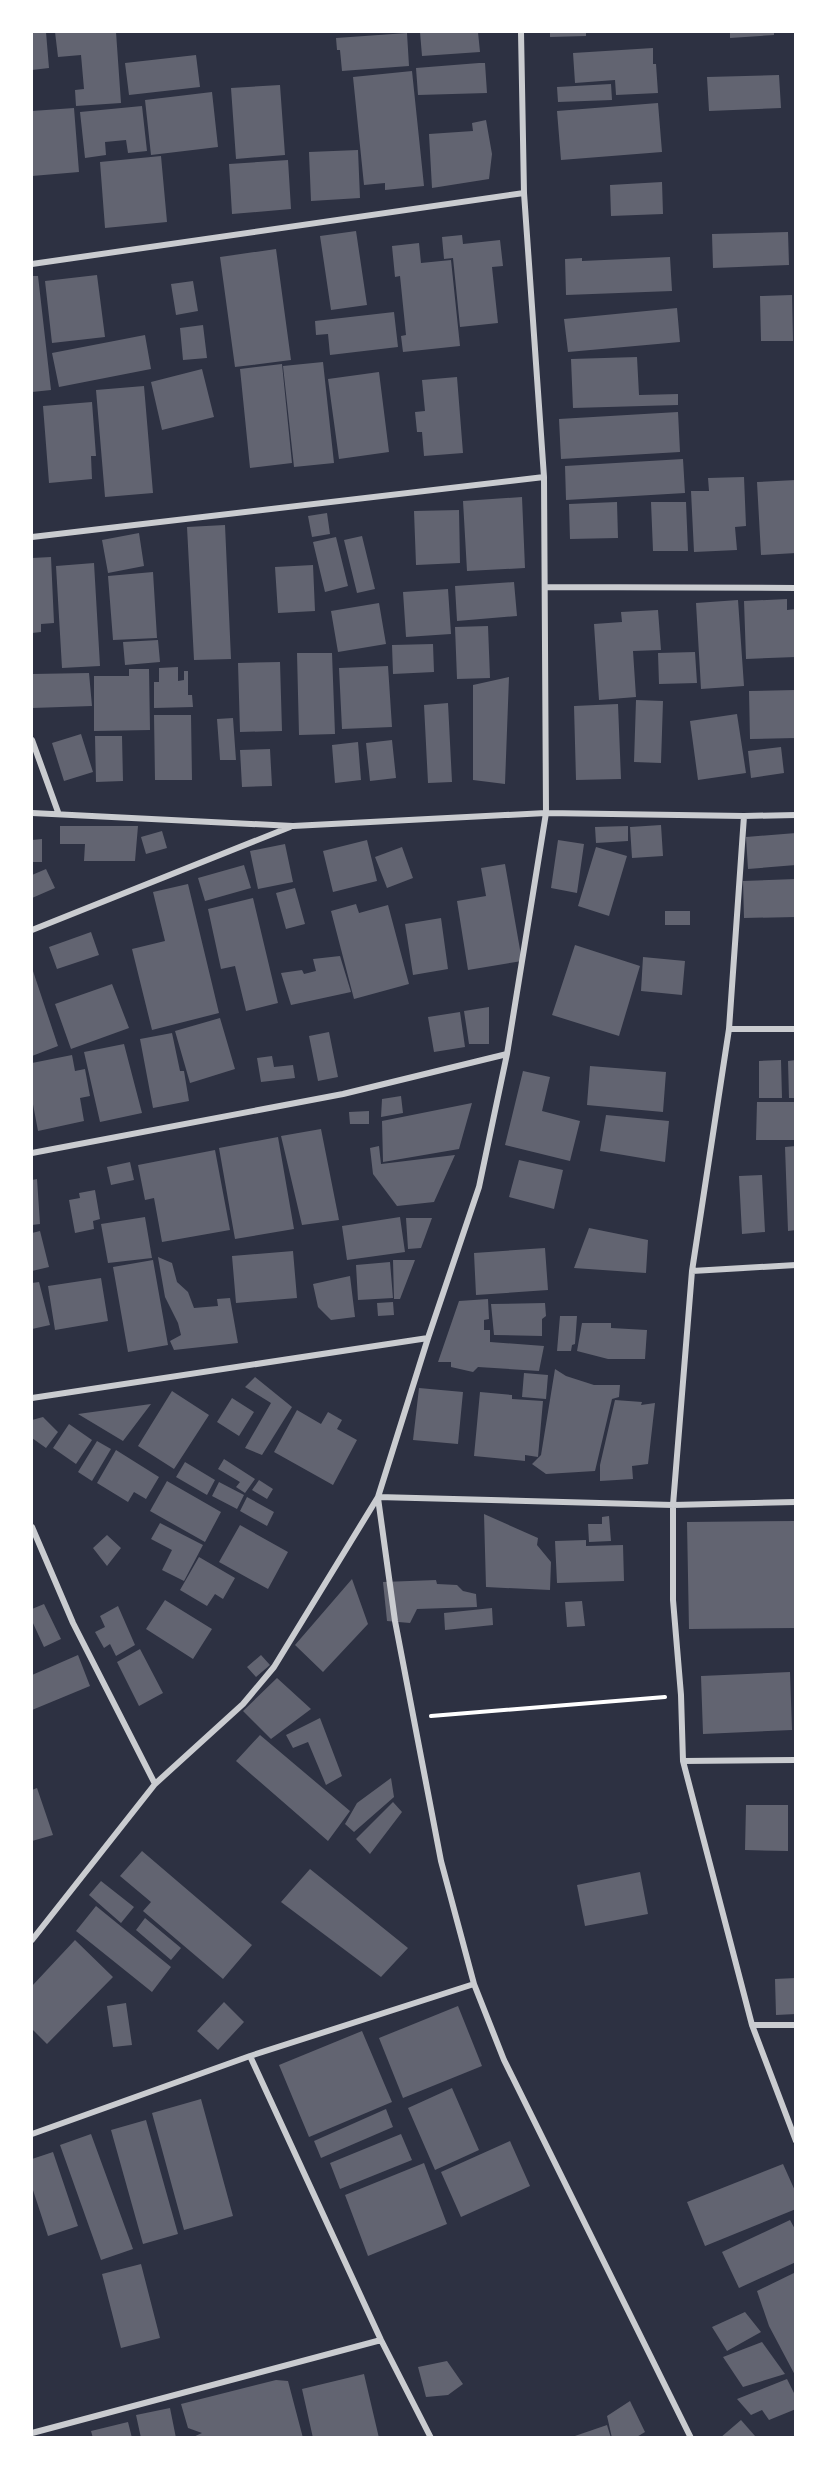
<svg xmlns="http://www.w3.org/2000/svg" width="827" height="2469" font-family="'Noto Serif',serif">
<rect width="100%" height="100%" fill="#2d3142"/>
<path fill="#626471" d="M32 32H46L49 68 32 70Z
M55 32H116L121 103 76 106 75 90 84 89 81 55 58 57Z
M420 32H478L480 52 422 56Z
M550 32H586V36L550 37Z
M730 32H774V35L730 38Z
M407 33 409 66 342 71 340 50H337L336 38Z
M653 48V64H656L658 93 616 95 615 80 575 83 573 53Z
M196 55 200 87 129 95 125 63Z
M479 63H485L487 93 418 95 416 68Z
M412 71 424 186 385 190V183L364 185 353 77Z
M779 75 781 108 709 111 707 77Z
M611 84 612 100 558 102 557 87Z
M280 85 285 155 236 159 231 88Z
M212 92 218 147 151 155 145 100Z
M658 103 662 152 561 160 557 111Z
M142 106 147 151 128 153 126 140 105 142 106 155 85 158 80 112Z
M74 108 79 172 32 176V111Z
M486 120 492 154 489 179 432 188 429 134 473 131 472 123Z
M358 150 360 198 311 201 309 152Z
M161 156 167 222 105 228 100 162Z
M288 160 291 209 232 214 229 164Z
M662 182 663 214 611 216 610 185Z
M356 231 367 305 331 310 320 236Z
M788 232 789 265 713 268 712 234Z
M462 235 463 244 500 240 503 266 492 267 498 323 460 327 453 258 444 259 442 237Z
M419 243 421 263 451 260 460 346 403 352 401 336 406 335 400 276 395 277 392 246Z
M276 249 291 360 235 367 220 257Z
M670 257 672 291 566 295 565 259 582 258V261Z
M97 275 105 337 52 343 45 281Z
M32 276H38L51 390 32 392Z
M193 281 198 311 176 315 171 284Z
M792 295 793 341H761L760 296Z
M677 308 680 342 568 352 564 319Z
M394 312 398 347 330 355 328 334 316 335 315 321Z
M203 325 207 358 183 360 180 328Z
M145 335 151 369 59 387 52 353Z
M637 357 639 395 678 394V405L573 408 571 359Z
M323 362 334 463 294 467 283 366Z
M282 364 292 463 250 468 240 369Z
M202 369 214 417 162 430 151 382Z
M379 372 389 452 339 459 328 379Z
M457 377 463 453 424 456 422 432H417L415 412 425 411 422 380Z
M144 386 153 493 105 497 96 390Z
M92 402 96 456H91L92 479 49 483 43 406Z
M678 412 680 452 561 459 559 419Z
M683 459 685 493 566 500 565 466Z
M744 477 746 526 735 527 737 550 694 552 691 491H709L708 478Z
M796 480V553L761 555 757 482Z
M522 497 525 568 467 571 463 501Z
M617 502 618 538 570 539 569 504Z
M651 502H686L688 551H653Z
M459 510 460 563 416 565 414 511Z
M327 513 330 534 312 537 308 516Z
M225 525 231 659 194 660 187 527Z
M139 533 144 566 108 573 102 540Z
M362 536 375 589 357 593 344 540Z
M336 537 348 586 325 592 313 542Z
M51 557 54 623 41 624V632L32 633V558Z
M94 563 100 666 62 668 56 566Z
M313 565 315 611 278 613 275 567Z
M153 572 157 638 113 640 108 576Z
M514 582 517 616 457 621 455 586Z
M448 589 451 634 406 637 403 592Z
M787 599V610L796 609V657L746 659 744 601Z
M738 600 744 686 701 689 696 603Z
M379 603 386 644 338 652 331 611Z
M658 610 661 650 633 651 636 697 599 700 594 624 622 622 621 612Z
M488 626 490 678 457 679 455 627Z
M158 640 160 662 125 665 123 642Z
M433 644 434 672 393 674 392 645Z
M695 652 697 683 659 684 658 653Z
M297 653H332L335 734 299 735Z
M280 662 282 731 240 732 238 663Z
M388 666 392 727 342 729 339 668Z
M178 667V681L184 680V671H188V695H192L193 707 154 708V682H159V668Z
M129 669H149L150 730 94 731V676H129Z
M89 673 92 706 32 708V674Z
M509 677 505 784 473 780V685Z
M796 690V738L750 739 749 691Z
M636 700 663 701 661 763 634 762Z
M448 703 452 782 428 783 424 705Z
M618 704 621 779 576 780 574 706Z
M737 714 746 773 698 780 690 721Z
M154 715H191L192 780H155Z
M233 718 236 760H220L217 719Z
M81 734 93 772 64 781 52 743Z
M95 736H122L123 781 96 782Z
M392 740 396 778 370 781 366 743Z
M358 742 361 780 335 783 332 745Z
M781 747 784 773 751 778 748 751Z
M270 749 272 786 242 787 240 750Z
M661 825 663 856 632 858 630 827Z
M60 826H138L135 861H84L85 844H60Z
M628 826V841L596 843 595 827Z
M162 831 167 848 146 854 141 837Z
M796 833V865L748 869 746 837Z
M42 839V862H32V840Z
M367 840 377 881 333 892 323 851Z
M558 840 584 844 577 893 551 888Z
M285 844 293 882 258 889 250 851Z
M402 847 413 878 387 888 375 857Z
M596 847 627 856 609 916 578 906Z
M505 864 522 961 468 970 457 901 486 896 481 868Z
M244 865 251 888 205 901 198 878Z
M46 869 55 888 32 898V875Z
M796 879V917L744 918 743 881Z
M188 884 219 1013 152 1030 132 949 165 941 153 892Z
M295 888 305 924 286 929 276 893Z
M253 898 278 1003 246 1011 235 966 221 969 208 909Z
M356 904 359 913 388 905 409 984 354 999 331 911Z
M665 911H690V925H665Z
M441 918 448 969 413 975 405 924Z
M91 932 99 955 57 969 49 947Z
M575 945 640 966 619 1036 552 1015Z
M340 956 351 992 291 1005 281 973 302 970 304 974 316 971 313 959Z
M643 957 685 961 682 995 641 991Z
M32 968 58 1046 32 1056Z
M112 984 129 1028 71 1049 55 1004Z
M489 1007V1044H469L464 1011Z
M460 1012 465 1047 434 1052 428 1017Z
M220 1018 235 1069 190 1083 175 1031Z
M329 1032 338 1077 318 1081 309 1036Z
M172 1033 180 1071H184L189 1101 153 1108 140 1039Z
M124 1044 142 1113 100 1122 84 1052Z
M72 1055 75 1071 85 1069 90 1096 80 1098 84 1121 38 1131 32 1099V1063Z
M272 1056 274 1067 293 1065 295 1078 261 1082 257 1058Z
M781 1060 782 1098H759V1061Z
M796 1060V1098H789L788 1061Z
M590 1066 666 1072 663 1112 587 1105Z
M523 1071 550 1077 542 1111 580 1121 570 1161 505 1145Z
M401 1096 403 1113 381 1117 382 1099Z
M757 1102H796V1140H756Z
M472 1103 459 1149 383 1162 382 1121Z
M369 1111V1124H350L349 1112Z
M606 1115 669 1121 665 1162 600 1151Z
M321 1129 339 1220 302 1225 281 1136Z
M278 1137 294 1229 235 1239 219 1148Z
M379 1146 381 1164 455 1155 434 1202 397 1206 373 1174 370 1148Z
M796 1146V1230L788 1231 785 1147Z
M215 1150 230 1230 162 1242 154 1198 145 1200 138 1165Z
M519 1160 563 1170 554 1209 509 1197Z
M130 1162 134 1180 111 1185 107 1167Z
M762 1175 765 1232 742 1234 739 1176Z
M37 1179 40 1224 32 1225V1180Z
M95 1190 100 1219 93 1221 94 1229 75 1233 69 1200 80 1198 79 1193Z
M145 1217 152 1258 108 1263 101 1224Z
M400 1217 405 1252 347 1260 342 1226Z
M406 1218H432L421 1248 408 1249Z
M589 1228 648 1240 646 1273 574 1268Z
M40 1231 49 1267 32 1271V1233Z
M545 1248 548 1290 476 1295 474 1253Z
M293 1251 297 1298 236 1303 232 1256Z
M158 1257 172 1263 177 1282 188 1292 194 1308 218 1306 217 1299 230 1298 238 1343 174 1350 170 1341 181 1335 178 1323 165 1297Z
M153 1260 168 1345 128 1352 113 1267Z
M393 1260H415L400 1299H394Z
M390 1262 393 1298 358 1300 356 1265Z
M350 1276 355 1317 331 1320 318 1307 313 1284Z
M101 1278 108 1321 55 1330 48 1286Z
M39 1282 50 1325 32 1329V1283Z
M488 1299 489 1319 484 1320V1330H490V1342L544 1346 539 1371 478 1367 473 1372 451 1367V1362H438L459 1301Z
M393 1302 394 1315 378 1316 377 1303Z
M545 1303 546 1316 542 1319V1336L494 1335 491 1304Z
M560 1316H577L575 1344 572 1345 571 1351H557Z
M582 1323H611V1328L647 1330 645 1359H608L577 1351Z
M555 1369 566 1376 594 1385H620L619 1397 612 1399 595 1471 546 1474 532 1464 541 1455Z
M524 1373 548 1375 546 1399 522 1397Z
M255 1377 292 1407 262 1455 245 1448 271 1403 245 1387Z
M419 1388 463 1392 458 1444 413 1440Z
M172 1391 209 1415 174 1469 138 1446Z
M480 1392 512 1395V1399L543 1401 538 1457 525 1455V1461L474 1456Z
M232 1398 254 1412 239 1436 217 1422Z
M615 1400 642 1402 641 1405 655 1403 648 1464 632 1466 633 1479 600 1481V1465Z
M151 1404 123 1441 78 1414Z
M297 1410 321 1424 328 1412 342 1420 337 1429 357 1440 333 1485 274 1452Z
M43 1417 58 1432 46 1448 32 1438V1420Z
M69 1424 92 1440 76 1464 53 1448Z
M97 1441 111 1449 92 1481 78 1472Z
M116 1450 159 1477 146 1499 134 1492 128 1502 97 1483Z
M224 1459 255 1479 245 1493 236 1487 240 1482 218 1469Z
M185 1462 215 1480 207 1495 176 1477Z
M259 1480 273 1489 267 1499 252 1490Z
M167 1481 221 1512 205 1542 150 1511Z
M219 1482 244 1495 237 1509 212 1496Z
M247 1497 274 1512 267 1526 240 1511Z
M484 1514 538 1538 537 1545 551 1562 550 1590 486 1587Z
M609 1516 611 1541 589 1542 588 1524H602V1517Z
M796 1521V1628L689 1629 687 1522Z
M160 1523 203 1545 184 1581 162 1570 172 1550 151 1539Z
M240 1525 288 1552 268 1589 219 1562Z
M107 1535 121 1548 107 1566 93 1548Z
M586 1540V1546L623 1545 624 1581 557 1583 555 1541Z
M199 1557 235 1578 223 1599 215 1594 207 1606 180 1590Z
M352 1579 368 1624 323 1672 295 1645Z
M436 1580 437 1584 457 1585 463 1591 476 1594 477 1607 417 1609 410 1623 387 1621 383 1582Z
M165 1600 212 1629 193 1659 146 1629Z
M582 1601 585 1626 567 1627 565 1602Z
M44 1604 61 1639 44 1647 32 1621V1609Z
M118 1606 135 1645 116 1656 110 1644 104 1648 95 1632 105 1627 100 1616Z
M492 1608 493 1625 445 1630 444 1613Z
M140 1649 163 1693 139 1706 117 1662Z
M78 1655 90 1686 32 1710V1675Z
M261 1655 270 1665 256 1677 247 1667Z
M790 1672 792 1730 703 1734 701 1676Z
M277 1678 311 1709 271 1739 243 1711Z
M320 1718 342 1776 326 1785 308 1742 293 1748 286 1735Z
M260 1735 350 1811 328 1841 236 1761Z
M391 1778 394 1797 354 1832 345 1824 357 1803Z
M37 1788 53 1835 32 1841V1790Z
M393 1802 402 1812 370 1854 356 1839Z
M746 1805H788V1851L745 1850Z
M142 1851 252 1945 223 1979 143 1911 151 1902 120 1876Z
M310 1869 408 1948 381 1977 281 1902Z
M640 1872 648 1914 585 1926 577 1885Z
M101 1881 134 1907 121 1923 89 1895Z
M96 1906 171 1967 152 1992 76 1931Z
M145 1918 181 1948 171 1960 136 1930Z
M75 1940 113 1977 47 2044 32 2029V1986Z
M796 1978V2014L776 2015 775 1979Z
M224 2002 244 2022 218 2050 197 2031Z
M126 2003 132 2045 113 2047 107 2006Z
M458 2006 482 2066 403 2098 379 2038Z
M362 2031 392 2102 309 2137 279 2065Z
M452 2088 479 2150 435 2170 408 2108Z
M201 2099 233 2216 184 2230 152 2113Z
M386 2109 393 2127 321 2158 314 2141Z
M146 2120 178 2234 143 2244 111 2130Z
M91 2134 133 2249 101 2260 60 2145Z
M401 2134 412 2160 340 2189 330 2163Z
M510 2141 530 2186 461 2217 441 2172Z
M53 2152 78 2226 48 2236 32 2187V2159Z
M424 2163 447 2224 368 2256 345 2195Z
M783 2164 796 2193V2209L705 2246 687 2202Z
M790 2220 796 2231V2262L739 2288 722 2252Z
M141 2264 160 2338 121 2348 102 2274Z
M796 2272V2377L769 2326 757 2291Z
M745 2312 761 2332 727 2351 712 2327Z
M762 2342 785 2374 743 2387 723 2357Z
M447 2361 463 2384 448 2395 426 2397 418 2367Z
M364 2374 379 2438H313L302 2389Z
M787 2379 796 2397V2409L769 2420 762 2410 751 2415 737 2399Z
M276 2380 288 2381 303 2438H191L202 2433 188 2428 181 2404Z
M630 2401 645 2432 635 2438H612L607 2416Z
M170 2408 176 2438H141L136 2415Z
M741 2420 755 2436 753 2438H720Z
M128 2422 132 2438H93L91 2431Z
M607 2425 611 2438H572V2437Z"/>
<g fill="none" stroke-linecap="round" stroke-linejoin="round">
<path stroke="#fff" stroke-width="4" d="M431 1716 665 1697"/>
<path stroke="#caccd0" stroke-width="6" d="M32 264 524 193
M32 537 544 477
M546 587 796 588
M32 740 58 812
M32 813 293 826 546 813 744 816 796 815
M744 816 729 1029 692 1271 673 1505V1600L681 1695 683 1761 752 2025 796 2141
M32 930 290 827
M729 1029H796
M32 1153 343 1094 507 1054
M692 1271 796 1265
M32 1398 428 1338
M378 1497 673 1505 796 1502
M378 1498 395 1621 441 1861 474 1984 504 2060 691 2438
M32 1527 73 1623 155 1784
M683 1761 796 1760
M32 1940 155 1784 243 1704 274 1667 378 1497 428 1338 479 1187 507 1054 546 813 544 477 524 193 521 32
M752 2025H796
M250 2056 381 2340 431 2438
M32 2134 250 2056 474 1984
M32 2433 381 2340"/>
</g>
<rect width="827" height="2469" fill="none" stroke="#ffffff" stroke-width="66"/>
</svg>
